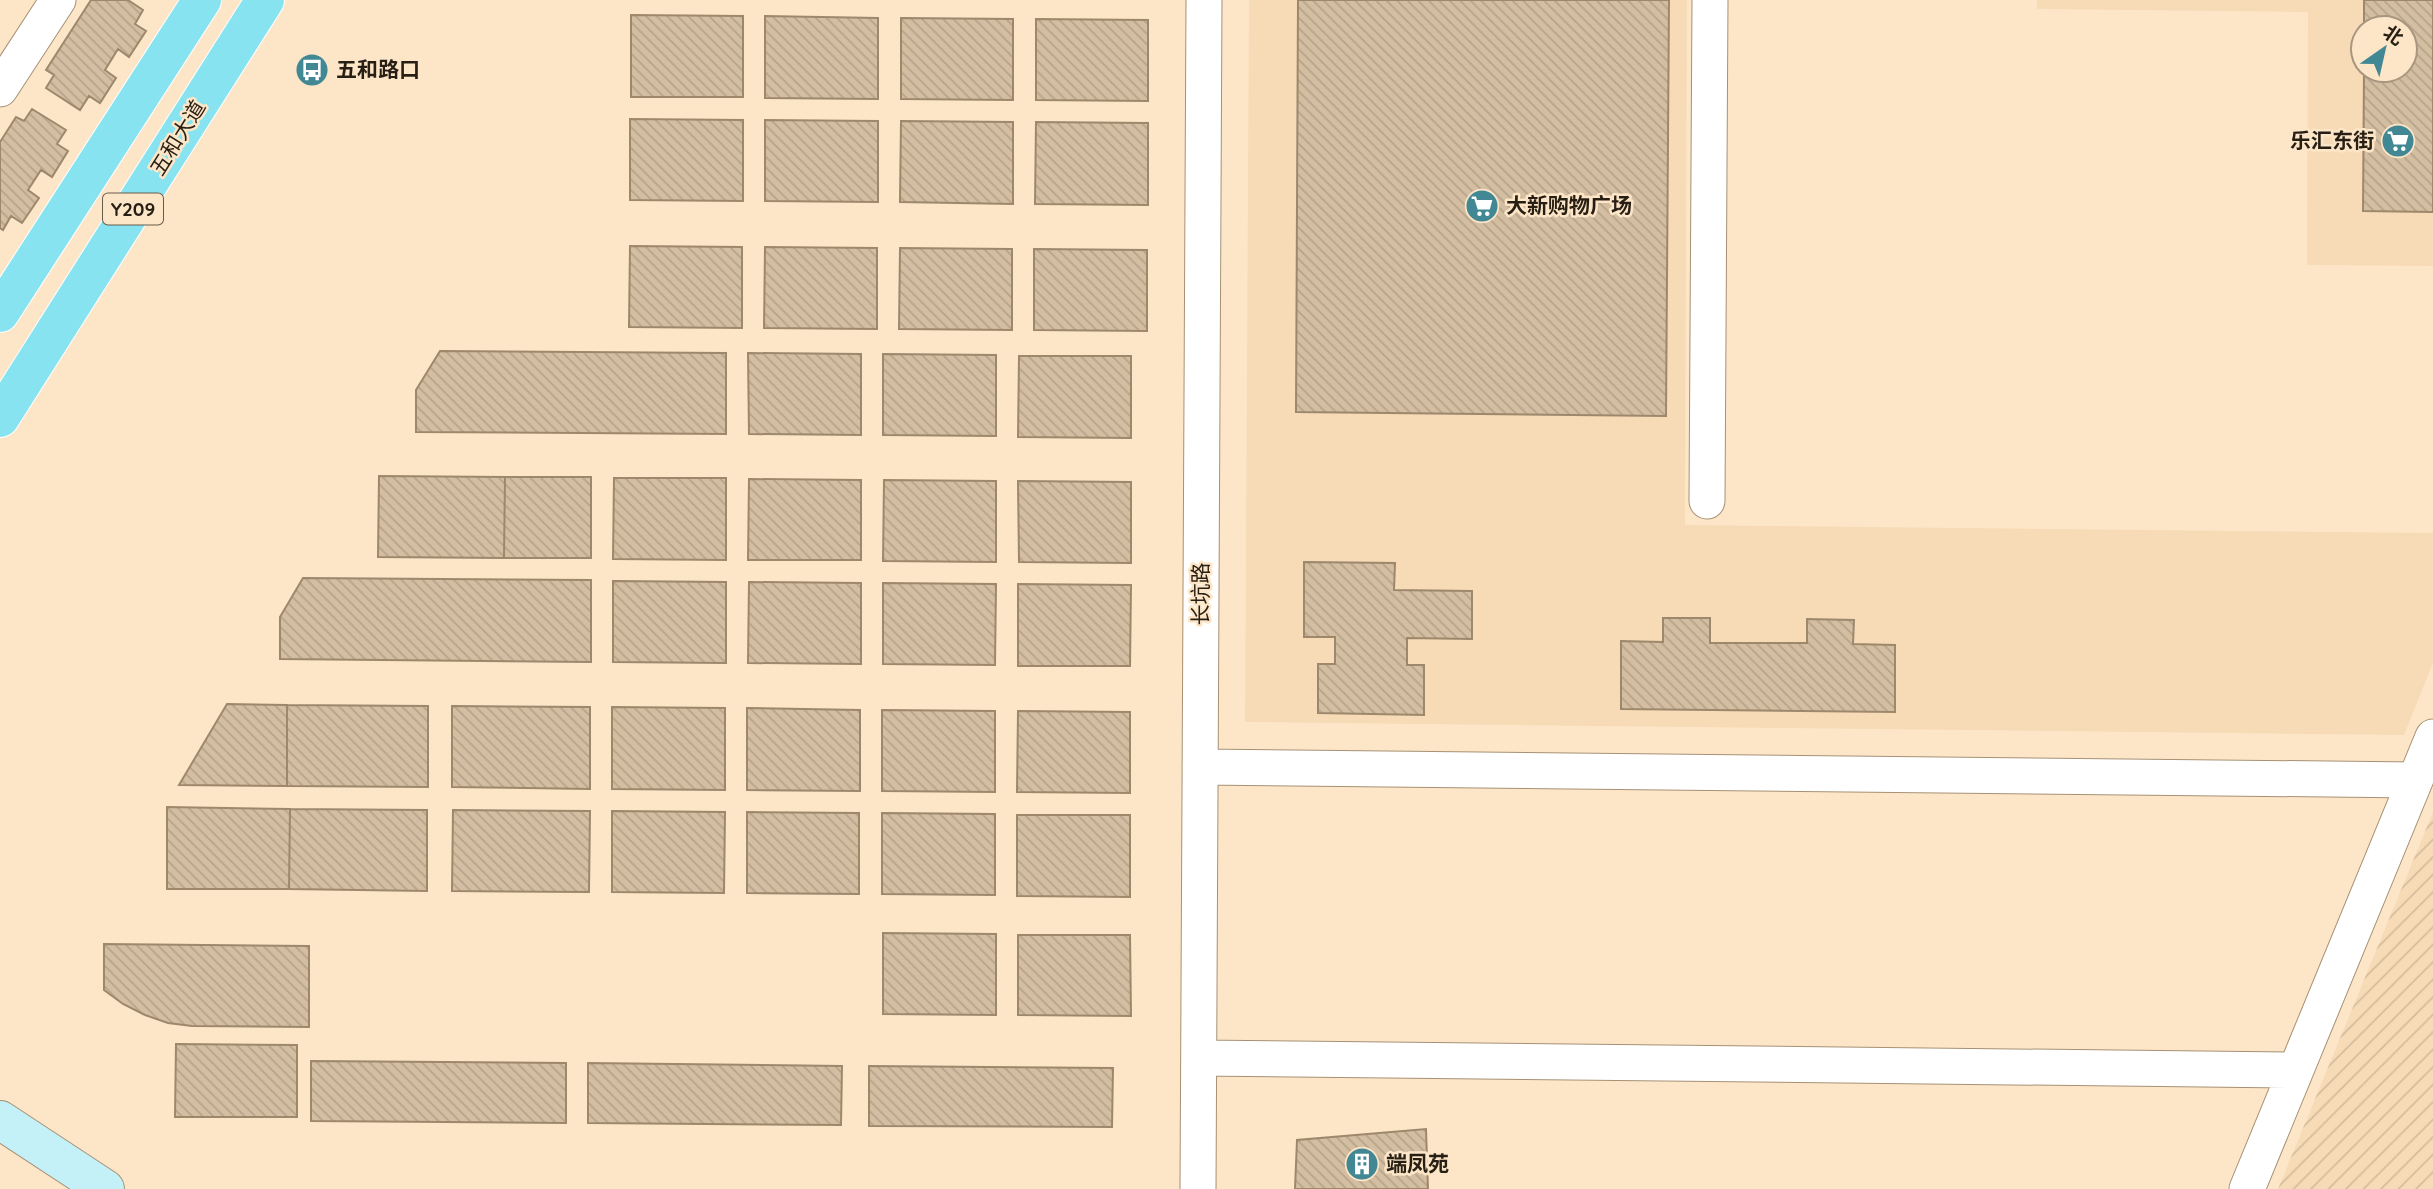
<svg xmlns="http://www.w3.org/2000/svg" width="2433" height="1189" font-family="Quicksand,'Noto Sans SC',sans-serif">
<defs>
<pattern id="industrial-furrows" width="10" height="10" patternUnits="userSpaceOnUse" patternTransform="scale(1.75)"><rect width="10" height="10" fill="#f7dbb7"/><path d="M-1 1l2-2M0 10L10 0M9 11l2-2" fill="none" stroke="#d4bc9c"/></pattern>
<pattern id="building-back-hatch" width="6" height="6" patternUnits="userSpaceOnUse" patternTransform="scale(1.75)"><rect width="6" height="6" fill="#d4bea1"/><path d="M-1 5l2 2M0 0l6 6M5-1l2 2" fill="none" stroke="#b6a38a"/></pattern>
</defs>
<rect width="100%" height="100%" fill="#fde6c8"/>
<path fill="#f7dbb7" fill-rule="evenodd" d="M1249 0H1687L1685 525 2433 533V663L2404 735 1245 722Z
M2037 0H2433V266L2307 265 2308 12 2037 9ZM2363 28H2405V70H2363Z"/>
<path fill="url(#industrial-furrows)" d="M2433 812V1189H2278Z"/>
<path fill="url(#building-back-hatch)" stroke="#9d886c" stroke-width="2" d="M91 0H128L143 10 135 24 146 31 129 57 118 49 105 70 116 78 100 103 89 96 80 110 46 88 54 75 46 70Z
M1298 0H1669L1666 416 1296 412Z
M2364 0H2433V212L2363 211 2364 70H2405V28H2364Z
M631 15 743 16V97H631Z
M765 16 878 18V99L765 98Z
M901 18 1013 19V100L901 99Z
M1036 19 1148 20V101L1036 100Z
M32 109 66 130 57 144 68 151 52 177 41 170 28 190 39 198 22 223 11 216 3 230 0 228V142L16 117 24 121Z
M630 119 743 120V201L630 200Z
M765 120 878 121V202L765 201Z
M901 121 1013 122V204L900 202Z
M1036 122 1148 123V205L1035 204Z
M630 246 742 247V328L629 327Z
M765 247 877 248V329L764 328Z
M900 248 1012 249V330L899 329Z
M1034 249 1147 250V331L1034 330Z
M440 351 726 353V434L416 432V390Z
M748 353 861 354V435L749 434Z
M883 354 996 355V436L883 435Z
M1019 356H1131V438L1018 437Z
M379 476 505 477 504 558 378 557Z
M505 477H591V558H504Z
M614 478H726V560L613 559Z
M749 479 861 480V560H748Z
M884 480 996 481V562L883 561Z
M1018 481 1131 482V563L1019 562Z
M1304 562 1395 563 1394 590 1472 591V639L1407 638V665H1424V715L1318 713V664H1335V637H1304Z
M303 578 591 580V662L280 659V617Z
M613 581 726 582V663L613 662Z
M749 582 861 583V664L748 663Z
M883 583 996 584 995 665 883 664Z
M1018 584 1131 585 1130 666H1018Z
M1663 618H1710V643H1807V619L1854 620 1853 644 1895 645V712L1621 709V641L1663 642Z
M227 704 287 705V786L179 785Z
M287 705 428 706V787L287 786Z
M452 706 590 707V789L452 787Z
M612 707 725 708V790L612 789Z
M747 708 860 710V791L747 790Z
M882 710 995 711V792L882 791Z
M1018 711 1130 712V793L1017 792Z
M167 807 290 809 289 889H167Z
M290 809 427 810V891L289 889Z
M453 810 590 811 589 892 452 891Z
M612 811 725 812 724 893 612 892Z
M747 812 859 813V894L747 893Z
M882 813 995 814V895L882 894Z
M1017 815H1130V897L1017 896Z
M883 933 996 934V1015L883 1014Z
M1018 935H1130L1131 1016 1018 1015Z
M104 944 309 946V1027L192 1026 168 1023 145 1015 123 1004 104 990Z
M176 1044 297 1045V1117H175Z
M311 1061 566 1063V1123L311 1121Z
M588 1063 842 1066 841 1125 588 1123Z
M869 1066 1113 1068 1112 1127 869 1126Z
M1426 1129 1428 1189H1295L1297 1140Z"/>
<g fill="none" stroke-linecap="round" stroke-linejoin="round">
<defs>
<path id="street" d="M0 89 58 0
M1707 501 1710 0
M1200 767 2415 780
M1199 1058 2296 1070
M1198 1189 1204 0
M2247 1189 2433 737"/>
<path id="secondary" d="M0 1120 105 1189"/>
<path id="primary" d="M0 313 202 0
M0 418 265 0"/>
</defs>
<use href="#street" stroke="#a69175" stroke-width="37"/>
<use href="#secondary" stroke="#a69175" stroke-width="40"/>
<use href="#primary" stroke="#fff" stroke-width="40"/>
<use href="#street" stroke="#fff" stroke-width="35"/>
<use href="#secondary" stroke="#c4f1f8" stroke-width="38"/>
<use href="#primary" stroke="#88e3f0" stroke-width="38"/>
</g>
<defs>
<symbol id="bus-disc" viewBox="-11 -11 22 22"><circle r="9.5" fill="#428894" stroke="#fde6c8"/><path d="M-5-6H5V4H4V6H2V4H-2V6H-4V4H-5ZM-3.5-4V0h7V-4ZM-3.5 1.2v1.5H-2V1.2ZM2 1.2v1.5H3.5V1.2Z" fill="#fff"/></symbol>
<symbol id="supermarket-disc" viewBox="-11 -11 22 22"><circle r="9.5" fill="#428894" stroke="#fde6c8"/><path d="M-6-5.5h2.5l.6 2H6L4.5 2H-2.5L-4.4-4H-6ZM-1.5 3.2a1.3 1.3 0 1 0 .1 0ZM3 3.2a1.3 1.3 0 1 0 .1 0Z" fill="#fff"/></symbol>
<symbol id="building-disc" viewBox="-11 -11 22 22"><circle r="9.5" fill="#428894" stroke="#fde6c8"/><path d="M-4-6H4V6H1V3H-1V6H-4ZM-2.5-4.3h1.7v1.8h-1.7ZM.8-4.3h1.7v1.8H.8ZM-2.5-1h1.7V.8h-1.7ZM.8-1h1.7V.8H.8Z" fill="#fff"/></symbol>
</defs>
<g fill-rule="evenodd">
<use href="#bus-disc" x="293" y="51" width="38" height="38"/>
<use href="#supermarket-disc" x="2379" y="122" width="38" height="38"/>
<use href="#supermarket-disc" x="1463" y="187" width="38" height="38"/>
<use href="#building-disc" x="1343" y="1145" width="38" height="38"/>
</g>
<g text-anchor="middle" stroke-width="5" stroke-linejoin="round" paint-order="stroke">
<rect fill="#fde6c8" stroke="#685b4a" stroke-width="2" x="103" y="193.5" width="60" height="31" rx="5"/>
<g font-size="19" font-weight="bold" fill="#281f14">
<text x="133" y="216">Y209</text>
</g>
<g font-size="21" font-weight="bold" fill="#281f14" stroke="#fde6c8" text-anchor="start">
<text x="336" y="77">五和路口</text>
<text x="2374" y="148" text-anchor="end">乐汇东街</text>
<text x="1506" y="213">大新购物广场</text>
<text x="1386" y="1171">端凤苑</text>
</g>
<g font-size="21" fill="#281f14" stroke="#fde6c8">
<text transform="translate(178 138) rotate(-58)" y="7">五和大道</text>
<text transform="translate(1201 594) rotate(-90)" y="7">长坑路</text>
</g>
</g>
<g transform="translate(2384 49) rotate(34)"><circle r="33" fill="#fde6c8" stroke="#a89680" stroke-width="2"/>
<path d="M0-5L12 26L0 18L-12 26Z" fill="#428894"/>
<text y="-10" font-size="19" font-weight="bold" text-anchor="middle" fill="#281f14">北</text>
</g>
</svg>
